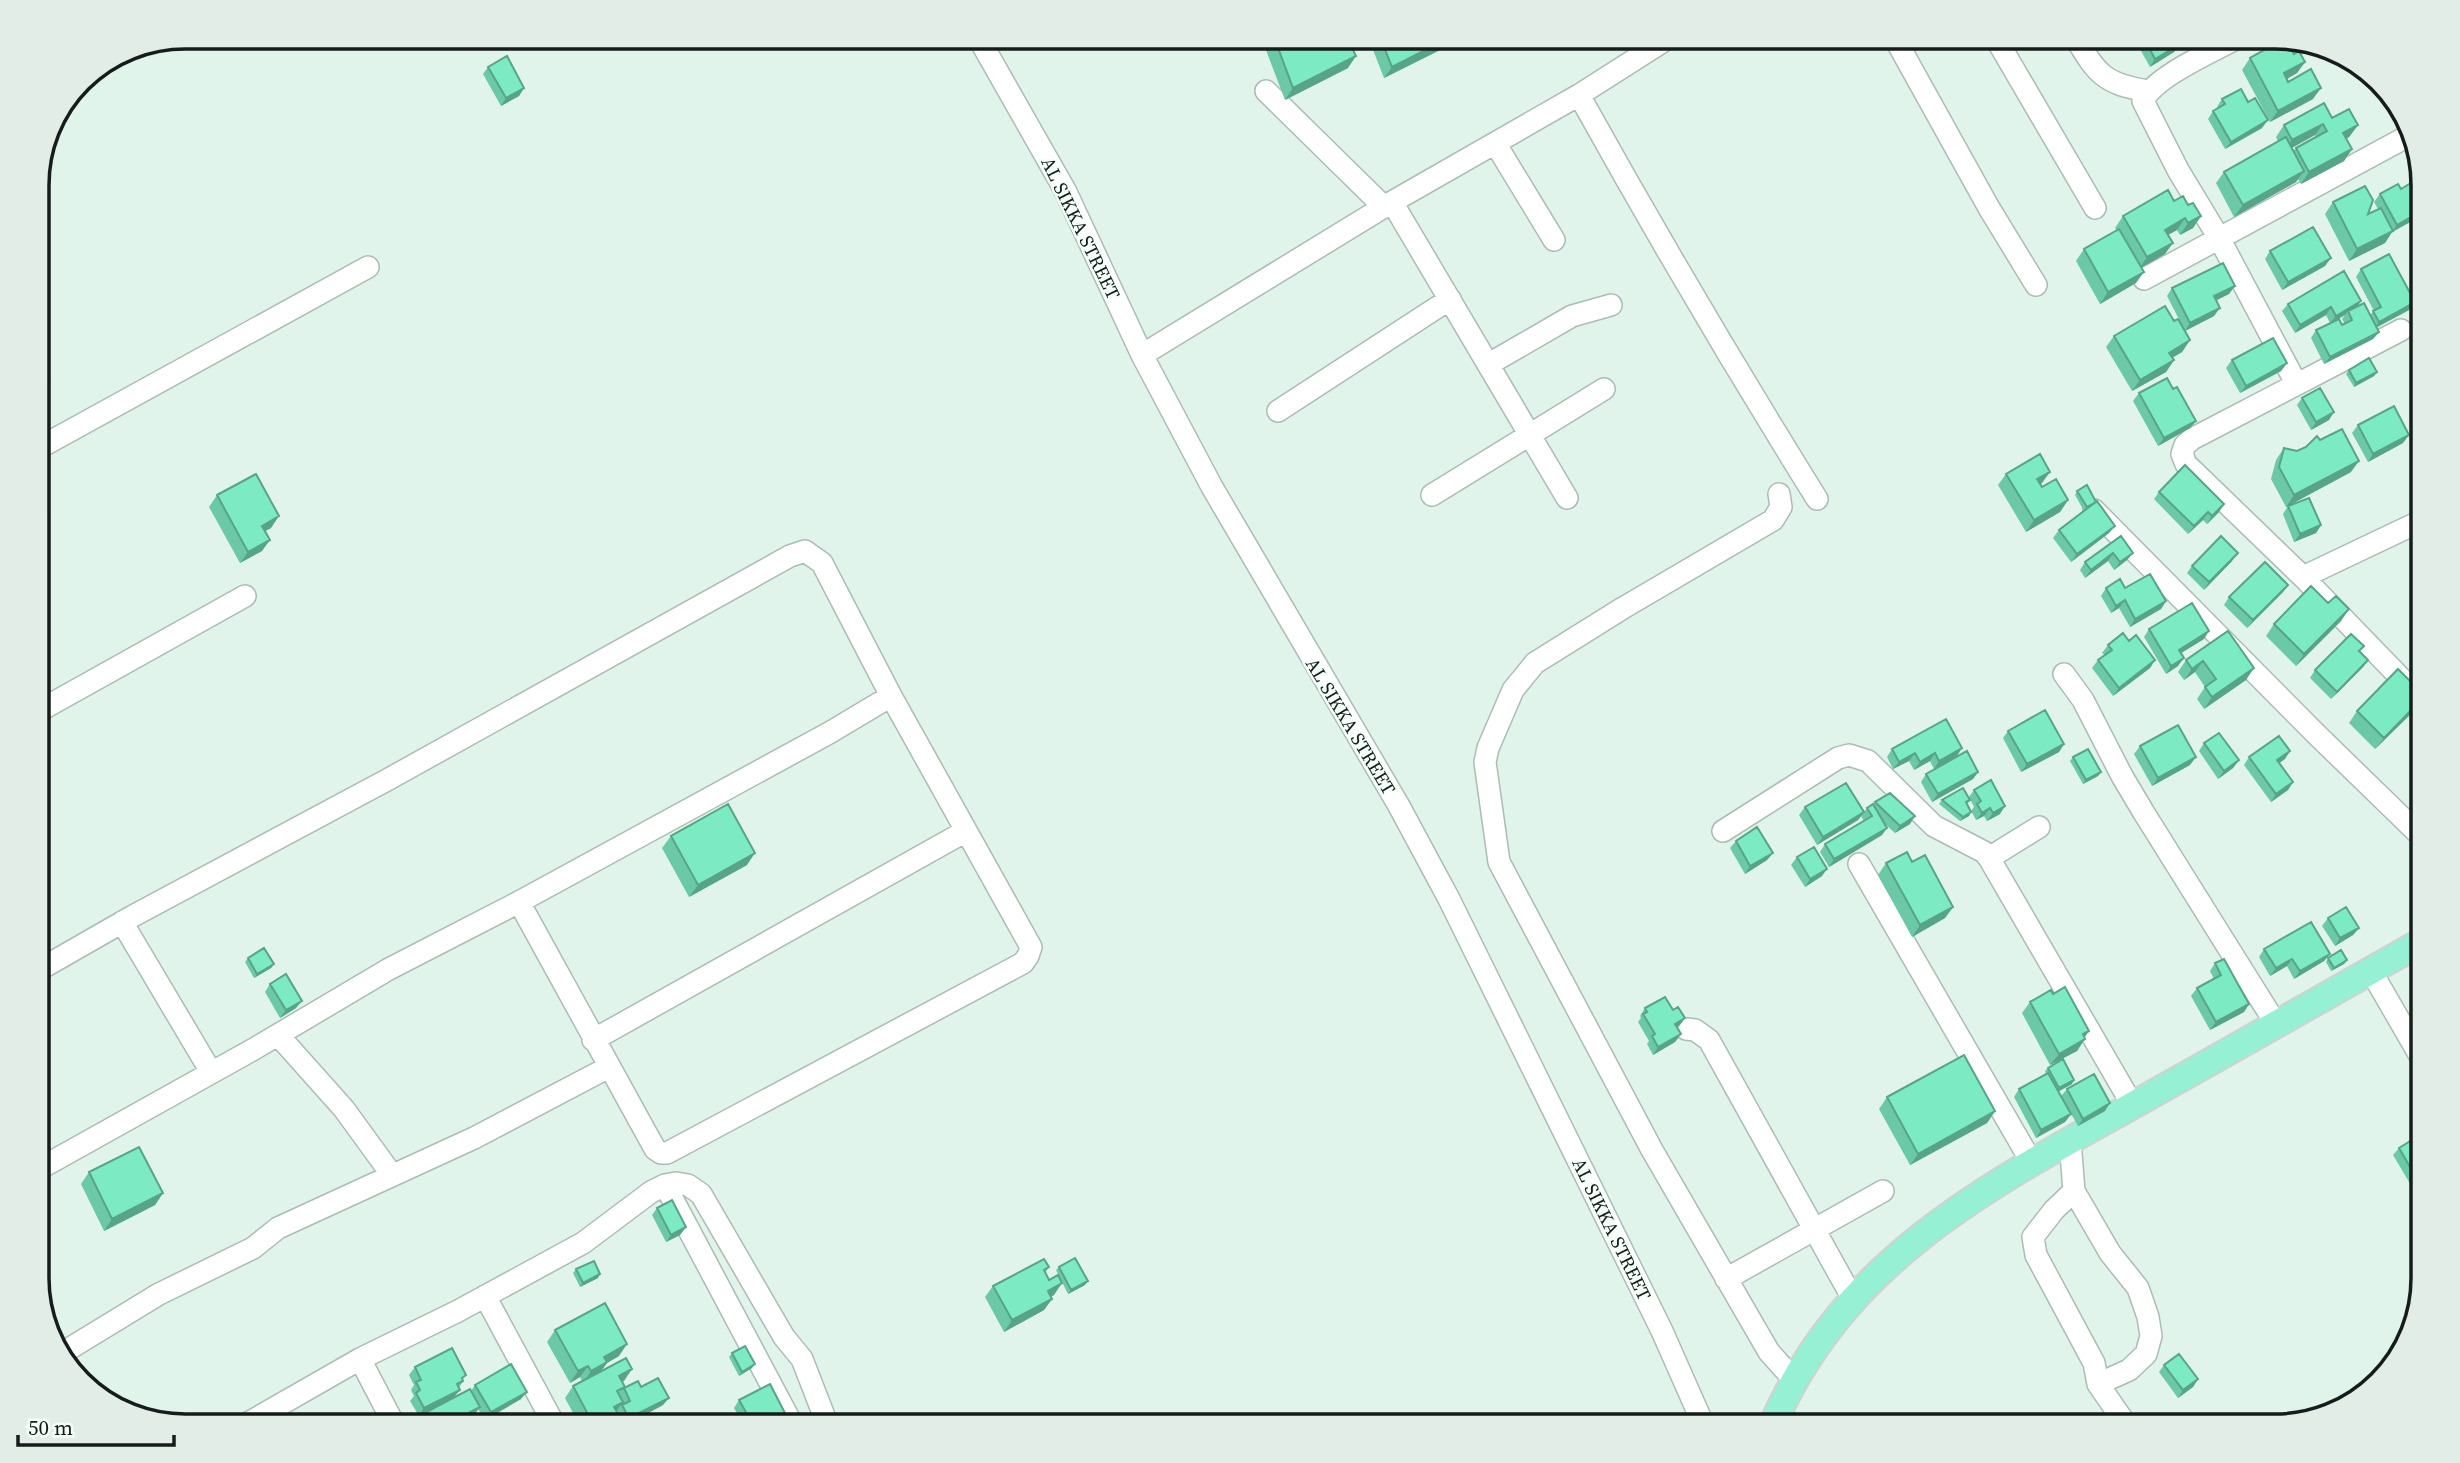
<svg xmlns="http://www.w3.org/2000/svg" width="2460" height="1463" font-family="'Source Serif 4',serif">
<rect width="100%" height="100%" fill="#e1f4ec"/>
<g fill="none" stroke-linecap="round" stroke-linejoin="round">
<defs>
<path id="minor" d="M978 37 1066 192 1142 355 1212 487 1399 806 1449 899 1662 1331 1704 1426
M1894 37 1989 208 2036 285
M1995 37 2095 208
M2075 37C2097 74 2104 84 2148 91
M2239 37C2214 51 2155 76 2143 101L2178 170 2219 238 2296 383
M1266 91 1384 207
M1579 95C1655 232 1734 366 1817 499
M1495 143 1554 240
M1392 202 1567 498
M2144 279 2410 135
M2401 330 2192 439 2185 445 2182 454 2186 464 2303 577 2423 701
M1142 355 1392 202 1579 95 1670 37
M1489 364 1572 316 1611 305
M1278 411 1450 299
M37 449 368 267
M1779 494 1781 507 1773 520 1623 608 1535 663 1513 690 1488 748 1485 762 1499 862 1652 1150 1769 1352 1794 1380
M1432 495 1604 389
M2094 510 2314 732 2423 838
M2303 577 2423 520
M2064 674 2083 700 2122 776 2144 813 2276 1024
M37 712 245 596
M1723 831 1838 758 1849 755 1868 761 1934 826 1984 852 1989 858 2133 1106
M1989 858 2039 827
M1859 864 2032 1163
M122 922 211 1072
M37 971 133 916 387 780 790 556 805 551 822 563 891 696 1031 947 1028 956 1023 963 667 1153H661L655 1149 519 902
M2371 971 2423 1061
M1686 1029 1695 1030 1709 1040 1853 1299
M278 1035 344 1109 392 1175
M593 1040 966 831
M2070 1141 2074 1191 2110 1253 2138 1288 2148 1317 2151 1336 2146 1354 2129 1370 2098 1384
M37 1170 254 1049 389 969 519 902 829 733 891 696
M665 1185 793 1426
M2074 1191 2054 1210 2033 1237 2036 1255 2094 1363 2098 1384 2127 1426
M1726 1279 1883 1191
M485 1296 555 1426
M59 1355 159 1294 253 1248 278 1228 474 1138 609 1067
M360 1359 395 1426
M243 1426 360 1359 458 1311 583 1243 651 1192 665 1185 676 1183 688 1185 701 1194 784 1337 802 1359 828 1426"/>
<path id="major" d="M1772 1426C1846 1254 1997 1182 2151 1095 2242 1044 2333 992 2423 941"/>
</defs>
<use href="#minor" stroke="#aabcb5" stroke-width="24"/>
<use href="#major" stroke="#d0d2d1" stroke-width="30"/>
<use href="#minor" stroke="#fff" stroke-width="21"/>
<use href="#major" stroke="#96f0d4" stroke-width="26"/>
</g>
<path fill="#6bc9a8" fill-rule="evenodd" d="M1261 37H1347L1348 68 1285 100Z
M1368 37H1458L1454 39 1453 37 1446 47 1384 78Z
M1926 37H1947L1931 46Z
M2146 42 2174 52 2150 67 2140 49Z
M2294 54 2305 62 2297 73 2287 79 2288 82 2313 99 2270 122 2242 70 2250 58Z
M488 67 524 88 519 96 501 106 483 74Z
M2222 99 2248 102 2262 128 2225 149 2208 119 2213 111 2218 109 2217 107Z
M2332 118 2358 125 2349 137 2347 139 2352 149 2344 161 2301 184 2298 179 2296 182 2234 217 2216 183 2224 172 2278 141 2276 137 2284 125ZM2315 135 2316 137 2296 148 2293 151 2292 148Z
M2401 189 2423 193V215L2392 232 2385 243 2349 261 2325 214 2333 202 2368 214 2378 209 2374 202 2380 194Z
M2174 201 2188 205 2201 216 2193 228 2180 235 2177 230 2168 235 2165 254 2141 268 2136 283 2100 304 2076 261 2084 249 2117 231 2115 228 2123 216Z
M2270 251 2325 266 2282 290 2265 259Z
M2361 269 2409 310 2376 328 2379 332 2373 339 2324 364 2311 338 2316 330 2330 323 2326 315 2295 333 2282 311 2288 304 2358 306 2370 315 2374 311 2356 277ZM2345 315 2342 319 2345 324 2342 325 2337 320Z
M2172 288 2229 294 2216 300 2214 316 2185 331 2190 340 2182 352 2172 358 2174 360 2166 372 2132 391 2106 347 2114 336 2174 321 2183 327 2167 296Z
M2232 360 2287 363 2281 371 2240 393 2226 368Z
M2349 370 2377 372 2374 376 2354 387 2346 374Z
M2173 389 2196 421 2190 428 2158 446 2133 401 2139 393Z
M2302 398 2329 420 2311 430 2297 405Z
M2358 425 2403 443 2368 462 2352 433Z
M2320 440 2351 472 2286 507 2271 479 2276 460 2284 448 2297 451Z
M2423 449V461L2420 454Z
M2006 474 2042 483 2041 484 2042 487 2068 500 2060 512 2026 532 1998 485Z
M2077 491 2109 533 2071 562 2053 538 2059 530 2084 511 2075 495Z
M2159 492 2224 504 2219 512 2207 524 2203 520 2188 534 2154 499Z
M217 495 271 528 265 531 262 551 240 563 209 507Z
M2288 506 2321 525 2316 533 2294 542 2283 514Z
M2121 536 2133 553 2127 560 2114 570 2108 561 2085 578 2080 570 2085 562Z
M2232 561 2204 590 2187 573 2192 566Z
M2288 585 2283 592 2247 628 2224 605 2229 597Z
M2106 588H2125L2166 601 2161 609 2130 627 2119 608 2111 613 2101 596Z
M2341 621 2296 666 2266 636 2274 624Z
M2149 629 2204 639 2181 653 2178 666 2166 674 2144 637Z
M2228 631 2246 680 2204 709 2197 699 2205 687 2195 672 2184 680 2178 672 2186 660Z
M2129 641 2155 660 2150 668 2113 696 2092 668 2098 660 2105 655 2102 653 2108 645Z
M2360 652 2368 660 2363 667 2331 699 2310 678 2315 670Z
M2423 694V699L2417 708 2375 749 2349 723 2357 711Z
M2008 731 2064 744 2059 752 2021 772 2003 738Z
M2204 743 2239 760 2233 768 2218 779 2199 751Z
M2140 746 2190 765 2152 786 2134 754Z
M1892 749 1957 756 1934 769 1930 761 1914 770 1909 761 1893 769 1887 757Z
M2073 757 2101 772 2098 776 2083 784 2070 761Z
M2249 757 2285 759 2279 763 2293 782 2288 790 2271 802 2244 765Z
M1978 772 1973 779 1932 802 1921 782 1926 774Z
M1974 790 2000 814 1987 821 1984 816 1976 820 1971 811 1974 807 1969 797Z
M1942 800H1970L1967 804 1971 812 1969 816 1960 821 1939 804Z
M1875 802 1910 824 1895 833 1885 824 1887 828 1882 835 1829 867 1820 852 1825 844 1864 821 1861 816 1858 820 1817 845 1799 815 1805 807 1864 812 1867 808 1873 804Z
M671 836 747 865 689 897 662 848Z
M1736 841 1773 853 1767 860 1745 874 1730 848Z
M1797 857 1822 876 1805 887 1791 865Z
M1912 862 1953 907 1945 918 1912 937 1878 875 1886 863Z
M2328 918 2359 928 2353 935 2335 946 2322 926Z
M2264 949 2330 954 2324 961 2294 979 2287 966 2270 976 2259 957Z
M248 958 274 964 271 968 254 978 245 962Z
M2328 958 2347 960 2344 964 2331 971 2326 962Z
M2215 963 2249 1004 2244 1012 2210 1030 2191 996 2197 988 2214 979 2210 971Z
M270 984 296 1008 280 1018 265 992Z
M2053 994 2085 1037 2077 1051 2050 1065 2022 1013 2030 1002Z
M1645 1008 1673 1010 1685 1018 1679 1026 1677 1028 1681 1034 1675 1042 1653 1055 1647 1044 1649 1041 1638 1022 1641 1018 1640 1016Z
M2048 1068 2072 1084 2058 1092 2071 1114 2065 1122 2036 1138 2014 1097 2019 1089 2046 1074 2045 1071Z
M2067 1089 2105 1111 2078 1126 2061 1096Z
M1887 1097 1995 1111 1987 1123 1910 1165 1879 1109Z
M2423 1133V1180L2412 1187 2393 1155 2399 1148Z
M89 1172 163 1193 155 1205 104 1231 81 1184Z
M657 1208 686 1227 680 1235 666 1242 652 1215Z
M1049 1267 1045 1273 1054 1295 1051 1296 1052 1299 1044 1310 1004 1332 985 1297 993 1286Z
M1059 1267 1085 1285 1068 1294 1056 1270Z
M576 1269 598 1278 580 1287 573 1273Z
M555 1330 619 1356 607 1363 600 1372 632 1369 622 1381 625 1387H641L663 1405 624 1426 620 1420 616 1426H580L565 1398 573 1386 582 1381 580 1377 570 1383 547 1342Z
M732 1353 752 1368 739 1376 729 1357Z
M2164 1365 2198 1379 2193 1387 2178 1398 2159 1372Z
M415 1367 463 1380V1381L459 1388 460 1390 454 1397 471 1391 475 1385 521 1399 485 1420 478 1409 474 1415 452 1426H410L415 1418 419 1416 410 1401 414 1396 411 1390 414 1385 409 1375Z
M739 1400 780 1421 770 1426H744L734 1408Z"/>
<path fill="#57a488" d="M1451 37H1453L1446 47 1384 78 1392 67Z
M1939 37H1947L1931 46 1936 38Z
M2180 44 2174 52 2150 67 2155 59Z
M1356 56 1348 68 1285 100 1293 88Z
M2305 62 2297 73 2276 85 2284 73Z
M524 88 519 96 501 106 506 98Z
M2321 88 2313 99 2270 122 2278 111Z
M2268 120 2262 128 2225 149 2231 142Z
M2323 124 2315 135 2284 152 2292 140Z
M2358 125 2349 137 2335 144 2343 133Z
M2352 149 2344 161 2301 184 2309 172Z
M2304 171 2296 182 2234 217 2243 205Z
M2423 210V215L2392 232 2385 243 2349 261 2357 249 2392 232 2397 225Z
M2201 216 2193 228 2180 235 2188 223Z
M2185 218 2177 230 2157 241 2165 230Z
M2173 243 2165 254 2139 269 2147 257Z
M2331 258 2325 266 2282 290 2288 282Z
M2144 272 2136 283 2100 304 2108 292Z
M2235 286 2229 294 2209 304 2214 296Z
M2361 301 2356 309 2348 311 2345 315 2330 323 2336 316Z
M2415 302 2409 310 2373 329 2379 322Z
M2331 307 2326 315 2295 333 2300 325Z
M2220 308 2214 316 2185 331 2190 323Z
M2379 332 2373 339 2324 364 2330 357Z
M2190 340 2182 352 2161 364 2169 353Z
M2174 360 2166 372 2132 391 2140 380Z
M2287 363 2281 371 2240 393 2246 386Z
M2377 372 2374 376 2354 387 2356 383Z
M2334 412 2329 420 2311 430 2316 422Z
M2196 421 2190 428 2158 446 2164 438Z
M2409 435 2403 443 2368 462 2373 454Z
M2359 461 2351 472 2286 507 2294 495Z
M2050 472 2042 483 2029 491 2037 479Z
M2068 500 2060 512 2026 532 2034 520Z
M2224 504 2219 512 2207 524 2212 516Z
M2208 512 2203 520 2188 534 2194 526Z
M279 516 271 528 254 537 262 526Z
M2321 525 2316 533 2294 542 2300 534Z
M2115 526 2109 533 2071 562 2077 554Z
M270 540 262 551 240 563 248 552Z
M2113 553 2108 561 2085 578 2091 570Z
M2133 553 2127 560 2114 570 2120 562Z
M2238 553 2232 561 2204 590 2209 582Z
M2288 585 2283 592 2247 628 2253 620Z
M2125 600 2119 608 2111 613 2116 606Z
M2166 601 2161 609 2130 627 2135 619Z
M2349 609 2341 621 2296 666 2304 654Z
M2209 631 2204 639 2173 658 2179 650Z
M2184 658 2178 666 2166 674 2171 666Z
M2155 660 2150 668 2113 696 2119 688Z
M2368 660 2363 667 2331 699 2337 692Z
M2203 661 2195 672 2184 680 2192 669Z
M2254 668 2246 680 2204 709 2212 697Z
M2423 698 2417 708 2375 749 2384 738Z
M2064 744 2059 752 2021 772 2027 764Z
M1962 748 1957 756 1934 769 1939 761Z
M2290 751 2285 759 2272 768 2277 760Z
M1915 753 1909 761 1893 769 1899 762Z
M1935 753 1930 761 1914 770 1920 762Z
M2196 757 2190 765 2152 786 2158 778Z
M2239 760 2233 768 2218 779 2224 771Z
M1978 772 1973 779 1932 802 1938 794Z
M2101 772 2098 776 2083 784 2086 780Z
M2293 782 2288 790 2271 802 2276 794Z
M2005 806 2000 814 1987 821 1993 813Z
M1990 808 1984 816 1976 820 1982 813Z
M1864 812 1858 820 1817 845 1823 837Z
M1971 812 1969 816 1960 821 1963 817Z
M1915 816 1910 824 1895 833 1900 826Z
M1887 828 1882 835 1829 867 1834 859Z
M755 853 747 865 689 897 698 885Z
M1773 853 1767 860 1745 874 1750 866Z
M1827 869 1822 876 1805 887 1810 879Z
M1953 907 1945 918 1912 937 1920 925Z
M2359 928 2353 935 2335 946 2340 938Z
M2330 954 2324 961 2294 979 2300 971Z
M2292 959 2287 966 2270 976 2276 968Z
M2347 960 2344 964 2331 971 2334 968Z
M274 964 271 968 254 978 257 974Z
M302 1001 296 1008 280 1018 286 1010Z
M2249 1004 2244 1012 2210 1030 2216 1022Z
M1685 1018 1679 1026 1669 1032 1675 1024Z
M2089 1031 2082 1041 2085 1039 2077 1051 2050 1065 2059 1054 2083 1034Z
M1681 1034 1675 1042 1653 1055 1658 1047Z
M2074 1080 2072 1084 2057 1092 2059 1088Z
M2110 1103 2105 1111 2078 1126 2083 1119Z
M1995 1111 1987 1123 1910 1165 1918 1154Z
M2071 1114 2065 1122 2036 1138 2041 1130Z
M2423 1175V1180L2412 1187 2417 1179Z
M163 1193 155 1205 104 1231 112 1219Z
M686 1227 680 1235 666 1242 671 1235Z
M600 1274 598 1278 580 1287 583 1283Z
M1088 1281 1085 1285 1068 1294 1071 1290Z
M1062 1283 1054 1295 1040 1302 1048 1291Z
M1052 1299 1044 1310 1004 1332 1012 1320Z
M627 1344 619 1356 607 1363 599 1374 583 1383 591 1371 604 1357Z
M755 1364 752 1368 739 1376 742 1372Z
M588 1366 580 1377 570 1383 578 1371Z
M632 1369 624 1381 611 1387 619 1376Z
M2198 1379 2193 1387 2178 1398 2183 1390Z
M460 1390 454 1397 419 1416 424 1408Z
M527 1392 521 1399 485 1420 491 1412Z
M669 1398 663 1405 624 1426 629 1418Z
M623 1402 614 1414V1407Z
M480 1407 474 1415 452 1426H443Z
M785 1413 780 1421 770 1426H761Z
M621 1419 616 1426H607Z"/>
<path fill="#7ceac3" stroke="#57a488" stroke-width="2" d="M1274 37H1347L1356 56 1293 88Z
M1380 37H1451L1392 67Z
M2154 37H2175L2180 44 2155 59 2146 42Z
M2284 39 2286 40 2294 54 2299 51 2305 62 2284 73 2288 82 2311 69 2321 88 2278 111 2250 58Z
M507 56 524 88 506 98 488 67Z
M2241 89 2248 102 2255 98 2268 120 2231 142 2213 111 2225 104 2222 99Z
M2324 103 2332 118 2349 109 2358 125 2343 133 2352 149 2309 172 2296 148 2327 131 2323 124 2292 140 2284 125Z
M2286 137 2304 171 2243 205 2224 172Z
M2416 180 2423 193V210L2397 225 2380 194 2398 184 2401 189Z
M2365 186 2373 200 2368 214 2381 208 2393 231 2357 249 2333 202Z
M2168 190 2174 201 2183 196 2188 205 2193 203 2201 216 2188 223 2185 218 2165 230 2173 243 2147 257 2123 216Z
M2313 227 2331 258 2288 282 2270 251Z
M2119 229 2144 272 2108 292 2084 249Z
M2389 254 2415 302 2379 322 2373 311 2381 307 2361 269Z
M2223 263 2235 286 2214 296 2220 308 2190 323 2172 288Z
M2344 271 2361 301 2336 316 2331 307 2300 325 2288 304Z
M2364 303 2379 332 2330 357 2316 330 2339 319 2342 325 2352 320 2348 311Z
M2165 306 2174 321 2178 319 2190 340 2169 353 2174 360 2140 380 2114 336Z
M2273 338 2287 363 2246 386 2232 360Z
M2369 358 2377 372 2356 383 2349 370Z
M2167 378 2173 389 2177 387 2196 421 2164 438 2139 393Z
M2320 388 2334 412 2316 422 2302 398Z
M2394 406 2409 435 2373 454 2358 425Z
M2342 429 2359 461 2294 495 2279 467 2284 448 2297 451 2306 447 2317 436 2320 440Z
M2040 454 2050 472 2037 479 2042 487 2056 479 2068 500 2034 520 2006 474Z
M2185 465 2224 504 2212 516 2208 512 2194 526 2159 492Z
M256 474 279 516 262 526 270 540 248 552 217 495Z
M2087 485 2096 502 2087 507 2077 491Z
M2309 498 2321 525 2300 534 2288 506Z
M2097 501 2115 526 2077 554 2059 530Z
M2121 536 2133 553 2120 562 2113 553 2091 570 2085 562Z
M2221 536 2238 553 2209 582 2192 566Z
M2265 562 2288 585 2253 620 2229 597Z
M2150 574 2166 601 2135 619 2125 600 2116 606 2106 588 2120 579 2125 588Z
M2311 586 2328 603 2336 596 2349 609 2304 654 2274 624Z
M2192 603 2209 631 2179 650 2184 658 2171 666 2149 629Z
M37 605 42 613 37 616Z
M2228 631 2254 668 2212 697 2205 687 2216 679 2203 661 2192 669 2186 660Z
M2123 633 2129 641 2136 635 2155 660 2119 688 2098 660 2112 650 2108 645Z
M2351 634 2364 646 2359 651 2368 660 2337 692 2315 670Z
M2398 669 2423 694V698L2384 738 2357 711Z
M2045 710 2064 744 2027 764 2008 731Z
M1946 719 1962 748 1939 761 1935 753 1920 762 1915 753 1899 762 1892 749Z
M2178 725 2196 757 2158 778 2140 746Z
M2219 733 2239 760 2224 771 2204 743Z
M2279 736 2290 751 2277 760 2293 782 2276 794 2249 757Z
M2088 749 2101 772 2086 780 2073 757Z
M1967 751 1978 772 1938 794 1926 774Z
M1991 780 2005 806 1993 813 1990 808 1982 813 1977 804 1981 801 1974 790Z
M1846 783 1864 812 1823 837 1805 807Z
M1963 788 1970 800 1966 802 1971 812 1963 817 1942 800Z
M1890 793 1915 816 1900 826 1875 802Z
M728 804 755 853 698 885 671 836Z
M1873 804 1887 828 1834 859 1825 844 1872 816 1867 808Z
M1757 827 1773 853 1750 866 1736 841Z
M1814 847 1827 869 1810 879 1797 857Z
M1907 852 1912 862 1925 855 1953 907 1920 925 1886 863Z
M2346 907 2359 928 2340 938 2328 918Z
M2311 922 2330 954 2300 971 2292 959 2276 968 2264 949Z
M264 948 274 964 257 974 248 958Z
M2341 950 2347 960 2334 968 2328 958Z
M2224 959 2249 1004 2216 1022 2197 988 2221 975 2215 963Z
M286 974 302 1001 286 1010 270 984Z
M2065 987 2089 1031 2083 1034 2085 1039 2059 1054 2030 1002 2051 990 2053 994Z
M1665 997 1673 1010 1678 1007 1685 1018 1675 1024 1681 1034 1658 1047 1652 1036 1655 1034 1643 1014 1647 1012 1645 1008Z
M1964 1055 1995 1111 1918 1154 1887 1097Z
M2063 1059 2074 1080 2059 1088 2048 1068Z
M2048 1073 2071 1114 2041 1130 2019 1089Z
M2094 1074 2110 1103 2083 1119 2067 1089Z
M2423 1133V1175L2417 1179 2399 1148Z
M139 1147 163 1193 112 1219 89 1172Z
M672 1200 686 1227 671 1235 657 1208Z
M1075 1258 1088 1281 1071 1290 1059 1267Z
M1044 1259 1049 1267 1044 1270 1049 1280 1058 1275 1062 1283 1048 1291 1052 1299 1012 1320 993 1286Z
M594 1261 600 1274 583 1283 576 1269Z
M605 1303 627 1344 604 1357 607 1362 591 1371 588 1366 578 1371 555 1330Z
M745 1346 755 1364 742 1372 732 1353Z
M452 1348 466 1375 462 1378 463 1381 457 1384 460 1390 424 1408 416 1393 420 1390 416 1382 421 1380 415 1367Z
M2179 1354 2198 1379 2183 1390 2164 1365Z
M626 1358 632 1369 619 1376 625 1387 617 1391 623 1402 614 1407 621 1419 607 1426H594L573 1386Z
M511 1364 527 1392 491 1412 475 1385Z
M658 1378 669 1398 629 1418 622 1405 630 1401 624 1388 638 1381 641 1387Z
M770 1384 785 1413 761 1426H754L739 1400Z
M470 1389 480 1407 443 1426H420L415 1418Z
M2186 1415 2194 1426H2170Z
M483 1418 487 1426H467Z
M1084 1422 1086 1426H1072Z"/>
<g text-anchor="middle" stroke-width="5" stroke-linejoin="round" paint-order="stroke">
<g font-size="19" fill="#161c1a" stroke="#f4fffa">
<text transform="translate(1081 228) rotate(64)" y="7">AL SIKKA STREET</text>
<text transform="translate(1351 726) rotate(59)" y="7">AL SIKKA STREET</text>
<text transform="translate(1612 1229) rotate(64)" y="7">AL SIKKA STREET</text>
</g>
</g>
<path d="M0 0H2460V1463H0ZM185 49H2275A136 136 0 0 1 2411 185V1278A136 136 0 0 1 2275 1414H185A136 136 0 0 1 49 1278V185A136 136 0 0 1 185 49Z" fill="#e2ede8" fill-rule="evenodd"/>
<path fill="none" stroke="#161c1a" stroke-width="3.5" d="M185 49H2275A136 136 0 0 1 2411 185V1278A136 136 0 0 1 2275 1414H185A136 136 0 0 1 49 1278V185A136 136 0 0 1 185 49Z"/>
<path d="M18 1435v10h156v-10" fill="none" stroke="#161c1a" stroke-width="3.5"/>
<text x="28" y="1435" font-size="21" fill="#161c1a" stroke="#f4fffa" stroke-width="5" paint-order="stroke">50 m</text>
</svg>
